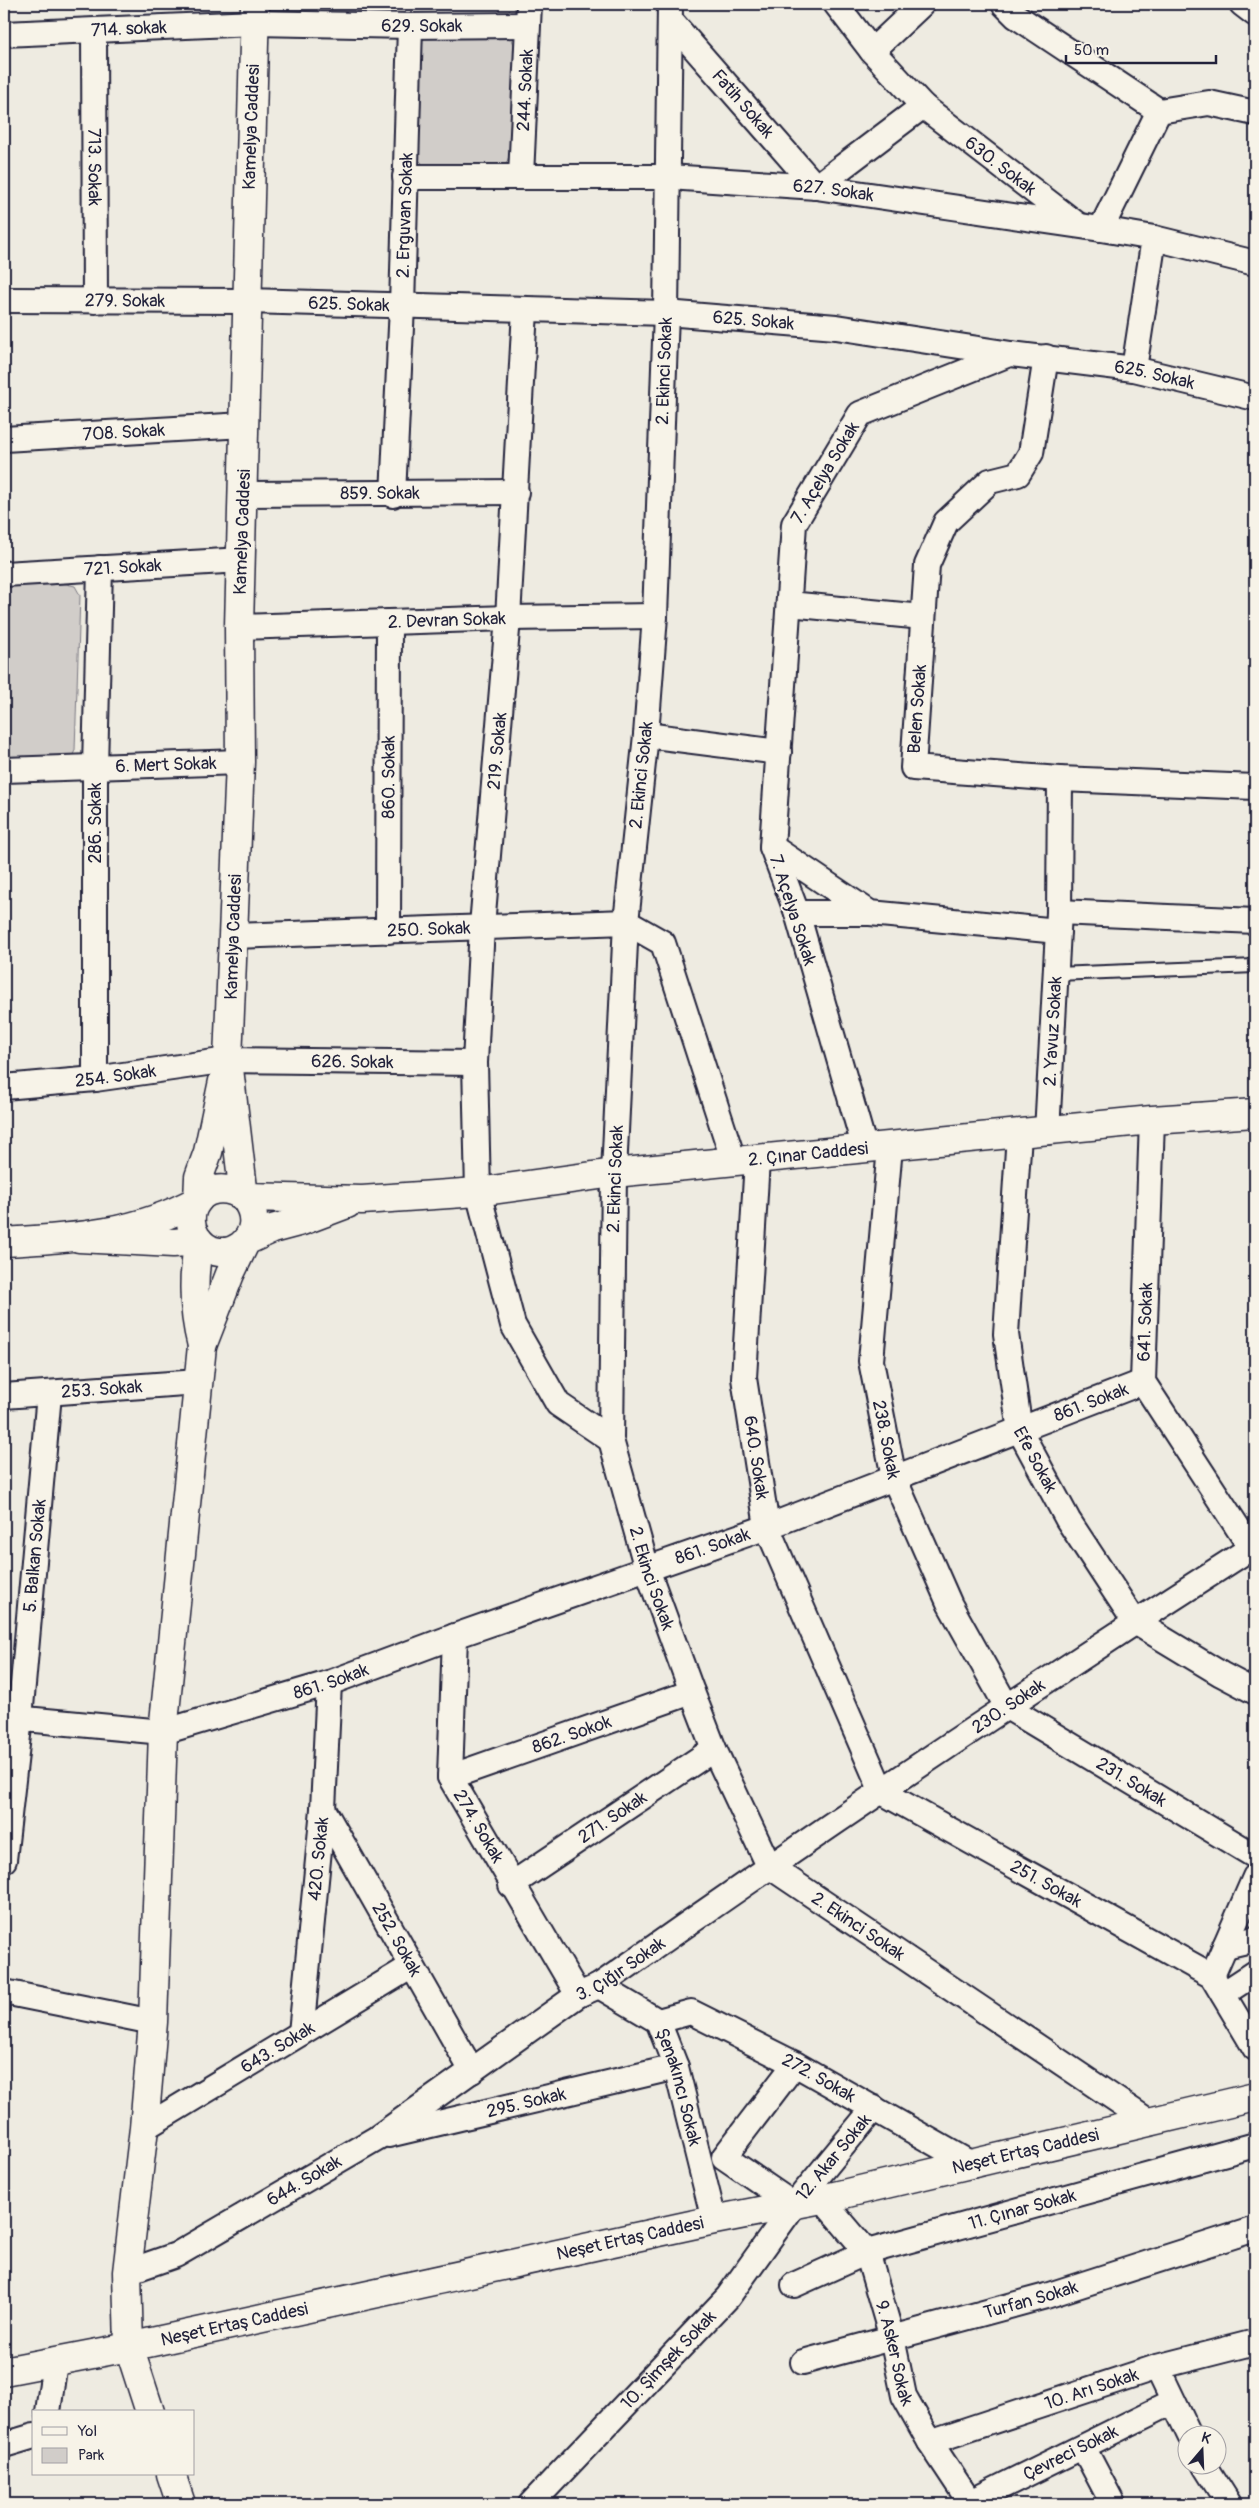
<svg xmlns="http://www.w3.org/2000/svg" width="1259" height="2508" font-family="Pangolin,sans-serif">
<rect width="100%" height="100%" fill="#eeebe1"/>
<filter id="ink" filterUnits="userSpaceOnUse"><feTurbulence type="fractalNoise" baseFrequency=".02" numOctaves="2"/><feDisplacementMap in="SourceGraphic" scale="10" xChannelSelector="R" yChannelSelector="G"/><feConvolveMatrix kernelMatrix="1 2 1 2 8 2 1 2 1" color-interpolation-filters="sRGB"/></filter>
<g filter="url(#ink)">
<path fill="#d1cdc9" stroke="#7a7882" d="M429 35 511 37 515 47 510 153 507 162 499 167 425 166 418 159 420 39Z
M8 584H66L75 586 80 595 75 750 71 760 4 763V586Z"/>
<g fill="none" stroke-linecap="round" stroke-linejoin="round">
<defs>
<path id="lane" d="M1056 974 1255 966"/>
<g id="street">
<path id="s1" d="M670 4 666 313 655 616 646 735 626 922 614 1173 611 1440 647 1569 692 1692 714 1749 769 1866 1151 2123"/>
<path id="s2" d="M836 4 872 51 923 106 1078 225"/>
<path d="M1004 4 1016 16 1159 111 1209 103 1255 113"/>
<path d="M1242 4 1255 14"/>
<path id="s3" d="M670 20 816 187 923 106"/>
<path id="s4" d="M94 32 95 301"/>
<path id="s5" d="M4 34 254 23 410 26 527 25"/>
<path d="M872 51 922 4"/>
<path id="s6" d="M521 176 529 4"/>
<path id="s7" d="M405 177H669L816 187 1101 229 1154 238 1255 263"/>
<path d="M1101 229 1159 111"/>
<path id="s8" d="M4 300 246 301 666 313 836 327 1011 354 1134 369 1255 398"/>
<path d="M525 310 508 618 482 926 475 1063 478 1192 513 1325 558 1404 611 1440"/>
<path d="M1046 357 1031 453 1018 474 990 481 946 522 927 565 913 768 1060 779 1255 787"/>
<path d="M1134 369 1154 238"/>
<path id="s9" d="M4 439 244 425"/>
<path id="s10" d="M244 494 516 492"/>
<path id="s11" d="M393 495 402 306 410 26"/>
<path id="s12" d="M4 574 242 560"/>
<path d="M789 604 923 617"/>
<path id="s13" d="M239 627 508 618 655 616"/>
<path d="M646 735 779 752"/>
<path id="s14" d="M4 770 240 762"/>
<path d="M772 847 870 913 1058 931"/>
<path d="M1059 912 1255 921"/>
<path d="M797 913H870"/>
<path id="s15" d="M388 931 389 622"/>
<path id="s16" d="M233 936 626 922 663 943 734 1162"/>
<path d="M95 1079V767L100 568"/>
<path id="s17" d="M4 1087 95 1079 228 1060 475 1063"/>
<path d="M1152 1120 1143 1382 1251 1548 1255 1550"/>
<path id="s18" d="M1047 1132 1059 912 1060 779"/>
<path id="s19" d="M1019 1134 1006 1334 1020 1431 1068 1520 1135 1622 1221 1674 1255 1692"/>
<path id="s20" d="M890 1147 871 1361 894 1478 950 1605 1007 1707 1255 1856"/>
<path id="s21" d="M865 1149 797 913 772 847 794 524 860 414 1009 354"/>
<path id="s22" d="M757 1160 744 1378 767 1527 882 1792 1212 1976 1255 2048"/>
<path id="s23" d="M4 1396 198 1382"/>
<path id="s24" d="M455 1636 450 1777 578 1995"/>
<path id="s25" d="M4 1717 163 1732 329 1683 455 1636 767 1527 1143 1382"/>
<path id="s26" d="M450 1777 692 1692"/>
<path id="s27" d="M323 1809 472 2071"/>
<path id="s28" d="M4 1860 20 1718 49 1394"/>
<path id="s29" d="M511 1885 714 1749"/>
<path d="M1225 1946 1255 1939"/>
<path d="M1212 1976 1255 1877"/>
<path id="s30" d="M599 1986 658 2021 676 2067 714 2220"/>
<path d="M4 1992 153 2022"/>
<path d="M1223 1994 1255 1973"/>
<path id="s31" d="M658 2021 691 2012 795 2064 973 2165"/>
<path id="s32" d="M301 2033 323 1809 329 1683"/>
<path id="s33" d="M144 2128 412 1966"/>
<path id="s34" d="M388 2135 676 2067"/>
<path id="s35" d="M822 2199 867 2252 892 2338 904 2396 930 2442 971 2504"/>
<path d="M794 2205 724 2157 795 2064"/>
<path id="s36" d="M127 2272 176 2255 377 2138 578 1995 599 1986C813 1835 1030 1689 1251 1548"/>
<path id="s37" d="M794 2285 867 2252 1255 2145"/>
<path id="s38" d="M803 2362 1046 2296 1255 2229"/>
<path d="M1157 2367 1190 2436"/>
<path d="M48 2412 55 2361"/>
<path id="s39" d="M930 2442 1157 2367 1255 2342"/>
<path d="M4 2445 34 2436"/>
<path d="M1083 2447 1113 2504"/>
<path d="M1205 2466 1229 2504"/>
<path id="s40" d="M970 2502 1173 2402"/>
<path id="s41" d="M531 2504 728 2297 794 2205 874 2108"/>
</g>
<g id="secondary">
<path id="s42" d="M255 4 239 627 240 762 228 1060 244 1197C275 1236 221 1274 196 1237 191 1229 189 1218 193 1208 202 1186 227 1185 244 1197L362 1200 478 1192 614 1173 1152 1120 1255 1113"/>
<path d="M79 1238 173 1243 199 1241C192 1277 193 1311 202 1346L163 1732 153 2022 144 2128 127 2272 129 2347 150 2412"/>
<path d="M4 1242C74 1238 135 1235 198 1200L199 1177 208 1152 223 1081"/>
<path d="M202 1346 230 1274 246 1241 272 1229 302 1221 347 1204"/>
<path id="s43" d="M4 2371 129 2347 714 2220 822 2199 1255 2097"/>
<path d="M171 2474 181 2504"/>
</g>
</defs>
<use href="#lane" stroke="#22223b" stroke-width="16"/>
<use href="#street" stroke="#22223b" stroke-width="28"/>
<use href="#secondary" stroke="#22223b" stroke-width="31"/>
<use href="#lane" stroke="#f7f3e8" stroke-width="12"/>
<use href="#street" stroke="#f7f3e8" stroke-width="24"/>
<use href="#secondary" stroke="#f7f3e8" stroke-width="28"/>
</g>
</g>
<g text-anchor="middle" stroke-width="4" stroke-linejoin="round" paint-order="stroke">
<g font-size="18" fill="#22223b" stroke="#f7f3e8">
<text dy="6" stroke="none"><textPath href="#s5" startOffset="418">629. Sokak</textPath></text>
<text dy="6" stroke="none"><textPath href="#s5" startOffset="125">714. sokak</textPath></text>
<text dy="6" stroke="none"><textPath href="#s6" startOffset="86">244. Sokak</textPath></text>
<text dy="6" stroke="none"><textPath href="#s3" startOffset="111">Fatih Sokak</textPath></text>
<text transform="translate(251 127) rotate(-88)" y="6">Kamelya Caddesi</text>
<text dy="6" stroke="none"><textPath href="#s4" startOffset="135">713. Sokak</textPath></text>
<text dy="6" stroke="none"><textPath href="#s2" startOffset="232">630. Sokak</textPath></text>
<text dy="6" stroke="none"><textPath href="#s7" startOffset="429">627. Sokak</textPath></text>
<text dy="6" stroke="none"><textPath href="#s11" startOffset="280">2. Erguvan Sokak</textPath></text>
<text dy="6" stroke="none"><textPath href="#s8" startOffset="121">279. Sokak</textPath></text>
<text dy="6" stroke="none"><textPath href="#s8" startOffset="345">625. Sokak</textPath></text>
<text dy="6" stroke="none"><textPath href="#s8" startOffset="750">625. Sokak</textPath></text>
<text transform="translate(664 371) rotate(-88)" y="6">2. Ekinci Sokak</text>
<text dy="6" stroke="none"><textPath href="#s8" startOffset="1155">625. Sokak</textPath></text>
<text dy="6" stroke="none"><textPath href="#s9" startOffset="120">708. Sokak</textPath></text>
<text dy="6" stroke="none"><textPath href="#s21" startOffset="700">7. Açelya Sokak</textPath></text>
<text dy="6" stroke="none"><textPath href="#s10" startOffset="136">859. Sokak</textPath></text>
<text transform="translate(242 532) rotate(-88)" y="6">Kamelya Caddesi</text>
<text dy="6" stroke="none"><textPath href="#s12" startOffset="119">721. Sokak</textPath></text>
<text dy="6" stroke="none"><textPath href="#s13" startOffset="208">2. Devran Sokak</textPath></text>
<text transform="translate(917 709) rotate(-86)" y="6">Belen Sokak</text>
<text transform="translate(497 751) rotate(-85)" y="6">219. Sokak</text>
<text dy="6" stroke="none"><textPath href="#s14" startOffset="162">6. Mert Sokak</textPath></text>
<text transform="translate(641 775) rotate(-84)" y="6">2. Ekinci Sokak</text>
<text dy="6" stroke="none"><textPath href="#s15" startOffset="154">860. Sokak</textPath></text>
<text transform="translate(95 823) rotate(-90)" y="6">286. Sokak</text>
<text transform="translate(793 910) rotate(72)" y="6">7. Açelya Sokak</text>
<text dy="6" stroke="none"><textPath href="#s16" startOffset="196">250. Sokak</textPath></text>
<text transform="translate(233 937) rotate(-88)" y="6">Kamelya Caddesi</text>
<text dy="6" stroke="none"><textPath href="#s18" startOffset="101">2. Yavuz Sokak</textPath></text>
<text dy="6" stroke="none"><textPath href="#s17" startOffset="350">626. Sokak</textPath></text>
<text dy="6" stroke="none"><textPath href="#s17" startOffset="112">254. Sokak</textPath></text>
<text dy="6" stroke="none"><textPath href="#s42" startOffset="1958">2. Çınar Caddesi</textPath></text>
<text transform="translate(615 1179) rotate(-88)" y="6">2. Ekinci Sokak</text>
<text transform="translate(1145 1322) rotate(-88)" y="6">641. Sokak</text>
<text dy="6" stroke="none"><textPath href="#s23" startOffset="98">253. Sokak</textPath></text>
<text dy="6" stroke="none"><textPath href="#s25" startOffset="1145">861. Sokak</textPath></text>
<text dy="6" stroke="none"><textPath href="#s20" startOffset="295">238. Sokak</textPath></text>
<text dy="6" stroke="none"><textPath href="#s22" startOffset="299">640. Sokak</textPath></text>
<text dy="6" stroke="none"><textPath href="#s19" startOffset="331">Efe Sokak</textPath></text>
<text dy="6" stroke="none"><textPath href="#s25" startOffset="740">861. Sokak</textPath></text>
<text dy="6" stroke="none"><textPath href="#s28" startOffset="306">5. Balkan Sokak</textPath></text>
<text dy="6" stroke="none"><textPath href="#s1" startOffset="1582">2. Ekinci Sokak</textPath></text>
<text dy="6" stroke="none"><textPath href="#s25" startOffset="335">861. Sokak</textPath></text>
<text dy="6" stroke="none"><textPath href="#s36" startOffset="1050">230. Sokak</textPath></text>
<text dy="6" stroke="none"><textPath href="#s26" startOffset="129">862. Sokok</textPath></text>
<text dy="6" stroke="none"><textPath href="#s20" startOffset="735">231. Sokak</textPath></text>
<text dy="6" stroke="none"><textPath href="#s29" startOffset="122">271. Sokak</textPath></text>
<text dy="6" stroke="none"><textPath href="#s24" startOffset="198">274. Sokak</textPath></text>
<text dy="6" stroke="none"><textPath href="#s32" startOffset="175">420. Sokak</textPath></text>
<text dy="6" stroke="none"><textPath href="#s22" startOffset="846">251. Sokak</textPath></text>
<text dy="6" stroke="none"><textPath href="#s1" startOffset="2001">2. Ekinci Sokak</textPath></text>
<text dy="6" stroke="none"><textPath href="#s27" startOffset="150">252. Sokak</textPath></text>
<text dy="6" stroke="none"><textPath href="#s36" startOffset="581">3. Çığır Sokak</textPath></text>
<text dy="6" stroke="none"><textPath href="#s33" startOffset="156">643. Sokak</textPath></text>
<text dy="6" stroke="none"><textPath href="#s31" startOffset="178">272. Sokak</textPath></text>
<text dy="6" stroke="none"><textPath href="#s30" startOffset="138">Şenakıncı Sokak</textPath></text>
<text dy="6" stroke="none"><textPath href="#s34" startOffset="142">295. Sokak</textPath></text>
<text dy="6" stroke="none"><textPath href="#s43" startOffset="1045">Neşet Ertaş Caddesi</textPath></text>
<text dy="6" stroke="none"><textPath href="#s41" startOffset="461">12. Akar Sokak</textPath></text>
<text dy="6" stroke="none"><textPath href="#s36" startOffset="200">644. Sokak</textPath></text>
<text dy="6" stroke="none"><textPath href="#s37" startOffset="241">11. Çınar Sokak</textPath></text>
<text dy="6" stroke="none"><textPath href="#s43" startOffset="640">Neşet Ertaş Caddesi</textPath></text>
<text dy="6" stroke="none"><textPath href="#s38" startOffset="236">Turfan Sokak</textPath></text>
<text dy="6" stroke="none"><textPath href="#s43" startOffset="235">Neşet Ertaş Caddesi</textPath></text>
<text dy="6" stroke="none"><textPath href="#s35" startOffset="174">9. Asker Sokak</textPath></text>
<text dy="6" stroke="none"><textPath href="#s41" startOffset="199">10. Şimşek Sokak</textPath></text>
<text dy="6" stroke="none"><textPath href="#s39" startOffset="170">10. Arı Sokak</textPath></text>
<text dy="6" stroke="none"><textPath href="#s40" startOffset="112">Çevreci Sokak</textPath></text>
</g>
</g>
<rect width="1259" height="2508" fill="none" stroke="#f7f3e8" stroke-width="20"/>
<rect x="10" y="10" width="1239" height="2488" fill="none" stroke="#22223b" stroke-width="2" filter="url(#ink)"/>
<rect x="32" y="2410" width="162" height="65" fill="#f7f3e8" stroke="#a29fa3"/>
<rect x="42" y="2427" width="25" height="8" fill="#f7f3e8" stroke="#a29fa3"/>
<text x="78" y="2436" font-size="15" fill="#22223b">Yol</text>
<rect x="42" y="2448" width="25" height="15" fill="#d1cdc9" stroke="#a29fa3"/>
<text x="78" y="2460" font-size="15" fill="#22223b">Park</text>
<g transform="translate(1202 2450) rotate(19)"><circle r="24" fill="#f7f3e8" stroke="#a29fa3"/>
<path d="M0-4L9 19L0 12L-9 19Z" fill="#22223b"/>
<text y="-8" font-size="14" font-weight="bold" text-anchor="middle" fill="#22223b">K</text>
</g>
<path d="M1066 55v8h150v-8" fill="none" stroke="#22223b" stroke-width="2.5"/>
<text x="1074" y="55" font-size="15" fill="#22223b" stroke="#f7f3e8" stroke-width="4" paint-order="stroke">50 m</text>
</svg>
